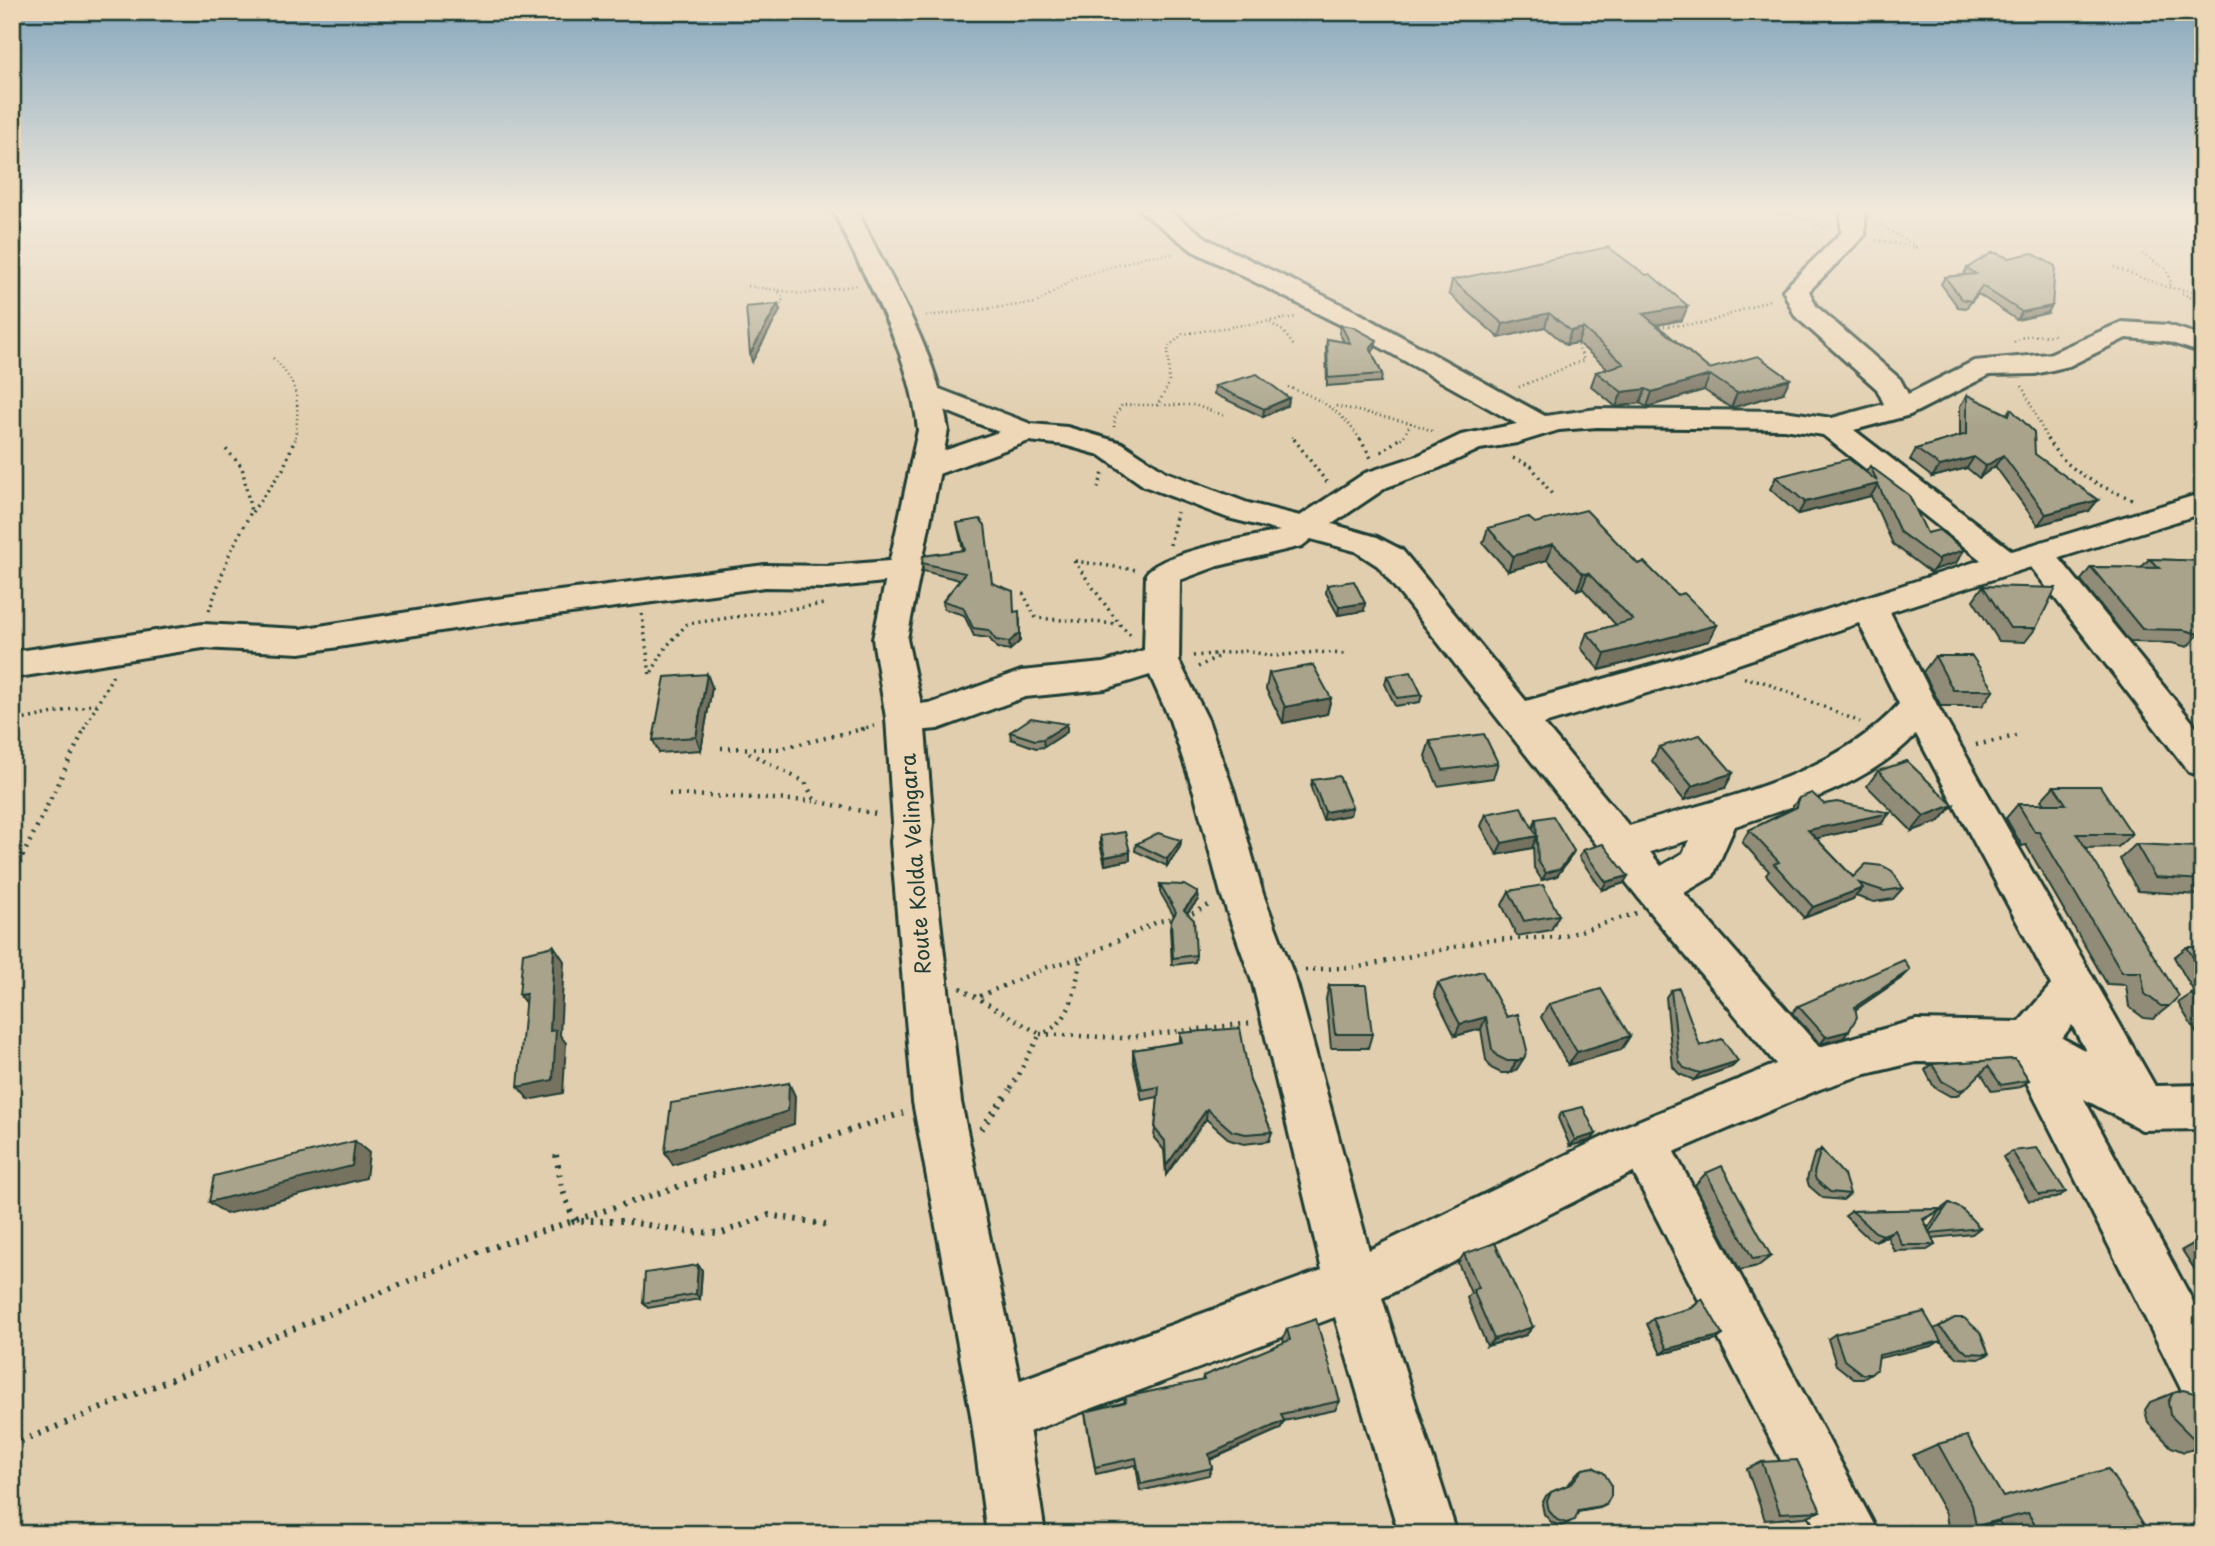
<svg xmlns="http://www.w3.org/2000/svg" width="2215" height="1546" font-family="'Playpen Sans',sans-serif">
<rect width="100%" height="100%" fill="#e1ceae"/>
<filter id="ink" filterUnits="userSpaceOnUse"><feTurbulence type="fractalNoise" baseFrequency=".0143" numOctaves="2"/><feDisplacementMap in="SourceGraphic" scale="14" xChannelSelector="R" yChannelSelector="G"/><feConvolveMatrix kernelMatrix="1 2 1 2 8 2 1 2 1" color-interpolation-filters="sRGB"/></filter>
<g filter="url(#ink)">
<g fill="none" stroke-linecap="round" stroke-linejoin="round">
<defs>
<path id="minor" d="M1139 210H1167L1211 241 1355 311 1545 416 1597 409 1784 411 1832 418 1884 404 1877 389 1795 316 1783 290 1841 233V210H1865V235L1809 291 1816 306 1900 379 1908 394 1974 361 2049 354 2122 322 2168 325 2203 336V353L2165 341 2126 338 2069 366 2035 374 1989 375 1910 415 1854 430 2012 551 2203 493V513L2059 558 2203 735V776L2189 772 2031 567 1890 612 1937 705 2155 1086 2203 1085V1129L2142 1130 2084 1099 2203 1320V1403L2184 1395 2017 1063 1916 1062 1862 1075 1820 1089 1674 1152 1879 1534H1819L1633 1172 1382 1298 1457 1534H1399L1335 1317 999 1443 979 1435 971 1415 979 1395 1322 1270 1253 984 1221 894 1194 792 1170 720 1150 675 1105 689 1025 697 938 729 905 732 892 728 886 718 892 708 935 702 1021 671 1103 663 1144 650 1146 574C1160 552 1252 537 1280 531L1228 518 1144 486 1100 455 1064 445 1029 441 936 475 925 477 914 475 910 468 914 461 999 432 919 400 915 394 919 388 929 385 1031 424 1067 427 1122 443 1166 472 1248 503 1300 516 1365 473 1417 456 1461 435 1517 424 1337 323 1193 251ZM1597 427 1784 429 1823 435 1981 560 1671 660 1526 701 1402 550 1377 537 1332 524 1387 487 1439 468 1480 449 1517 443 1559 430ZM1311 539 1355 551 1378 566 1652 915 1776 1064 1626 1126 1369 1250 1297 984 1263 894 1234 792 1208 720 1179 661 1180 580 1218 566 1302 546ZM1859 623 1899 704C1833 778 1720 798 1629 826L1544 724 1697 678ZM1916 734 2051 985 2019 1022 1916 1020 1819 1047 1684 893 1713 876 1735 826C1797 805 1870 784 1916 734ZM1689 840 1683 853 1661 866 1650 852ZM2072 1025 2086 1051 2062 1038Z
M901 560 913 563 918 571 913 579 827 588 765 587 473 626 300 653 203 648 12 678V652L203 624 300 629 473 602 765 565 827 566Z"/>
<path id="major" d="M833 210H857C891 282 937 350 948 430L907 639 924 718 933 823 931 842 961 1102 1027 1415 1045 1534H987L971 1415 913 1102 891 842 893 823 886 718 873 639 918 430C910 350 866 282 833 210Z"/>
</defs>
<use href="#minor" stroke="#1f3d34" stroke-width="6"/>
<use href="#major" stroke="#1f3d34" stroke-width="6"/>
<path stroke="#1f3d34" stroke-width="2.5" stroke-dasharray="1 3.5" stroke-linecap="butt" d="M1778 210 1826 228
M1210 222 1236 210
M1876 240 1918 248 1879 224
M2142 254 2166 269 2171 283 2167 287
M2114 267 2166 287 2203 293
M748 286 804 294 857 285
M779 292 783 298 780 310
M2182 293 2203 304
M926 316 1036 303 1074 279 1147 256 1175 254
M1270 323 1283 331 1294 346
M1655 327 1706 323 1772 299
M2014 342 2025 336 2056 335
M273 358C301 386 299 403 295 441
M2022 386 2048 441
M1288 387C1320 398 1343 412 1361 441
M1519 387 1584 360 1577 345 1585 343
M1157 406 1169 384 1168 347 1183 334 1296 317
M1336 406 1411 423
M1114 427 1115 416 1122 405H1194L1226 416
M1292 437 1295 441
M1397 441 1404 436 1411 423 1435 432"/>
<path stroke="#1f3d34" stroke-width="3.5" stroke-dasharray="2 4.5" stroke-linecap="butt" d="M1294 439 1328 484
M1360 439 1371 458
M2047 439C2067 471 2098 486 2132 499
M1381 452 1399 439
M1513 458 1531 466 1554 497
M1098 488 1103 473
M252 512 283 469 295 439
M1170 545 1177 512
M1074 561 1119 624 1131 635
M1075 561 1136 570
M1023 593 1036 618 1118 624
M209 611 229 555 251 512 242 467 223 446
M642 614 650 675 666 647 687 624 824 604
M1193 656 1246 651 1274 656 1316 652 1344 654
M1198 667 1221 655
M1744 678 1761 681 1860 722
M12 722 96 704
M84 729 113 675
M860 729 874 726"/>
<path stroke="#1f3d34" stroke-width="4.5" stroke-dasharray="2 6" stroke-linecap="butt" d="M1976 745 2016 736
M721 748 779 749 867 728
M749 753 805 782 815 801 881 815
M669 794 814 801
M12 878 85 728
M1185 917 1211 904
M1081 958 1159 921 1176 918
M1305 970 1359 967 1487 940 1562 937 1637 913
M960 988 1040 1034 1009 1092
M980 996 1048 967 1081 958C1075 986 1074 1020 1044 1033
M1040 1034 1121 1038 1251 1023"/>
<path stroke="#1f3d34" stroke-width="6" stroke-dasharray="2.5 7" stroke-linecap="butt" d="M981 1129 1010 1090
M556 1155 562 1188 574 1221H623L690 1232 722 1233 769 1215 828 1225
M12 1445 484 1250 903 1113"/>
<use href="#minor" fill="#edd7b6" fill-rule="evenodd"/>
<use href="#major" fill="#edd7b6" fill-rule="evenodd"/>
</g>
<path fill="#908c77" stroke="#1f3d34" stroke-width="2" fill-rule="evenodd" d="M1967 268 2047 313 2017 320 1978 294 1966 308 1958 307 1941 284 1945 277 1963 275Z
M1452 280 1682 320 1657 325 1709 369 1783 393 1731 408 1704 390 1647 407 1640 403 1616 407 1591 386 1596 372 1608 369 1578 343 1566 345 1545 327 1499 338 1449 294Z
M1341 325 1377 340 1375 348 1372 352 1382 374 1381 382 1327 386 1326 347 1327 339 1344 342 1339 333Z
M1215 386 1289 398 1288 405 1263 417 1214 394Z
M1967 395 2007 414 2011 409 2035 454 2089 511 2038 525 1995 466 1979 478 1967 468 1932 477 1910 460 1916 449 1960 436V406Z
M1870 466 1927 533 1964 550 1956 563 1933 570 1931 573 1893 544 1871 496 1798 514 1770 489 1776 477 1866 472Z
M957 523 992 583 1020 619V641L1010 650 997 648 989 638 974 636 964 615 944 609 943 601 960 580 923 571 922 563 963 550Z
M1535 523 1638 564 1717 625 1709 641 1599 670 1581 648 1587 633 1616 625 1582 588 1577 590 1547 560 1508 571 1483 543 1488 528Z
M2149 559 2203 561 2199 634 2187 647 2172 643 2130 642 2081 580 2091 567 2141 568Z
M1327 585 1364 611 1338 615 1326 593Z
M1983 586 2036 628 2025 642 1999 641 1973 600Z
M1935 656 1994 690 1982 706H1941L1923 672Z
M1269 673 1331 698 1327 714 1283 723 1266 689Z
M707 674 712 687 701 750 659 753 653 740Z
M1387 676 1422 695 1420 702 1395 706 1385 684Z
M1067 724V732L1044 747 1036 748 1011 739 1010 732Z
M1430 741 1498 763 1493 778 1438 786 1425 756Z
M1659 747 1725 788 1684 800 1652 761Z
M1878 771 1953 805 1940 821 1912 831 1867 786Z
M1312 780 1352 807 1350 815 1323 820 1311 788Z
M2054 786 2132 834 2118 847 2085 848 2169 1006 2153 1019 2144 1018 2129 1007 2126 985 2107 984 2026 845 2022 846 2006 818 2018 804H2044L2041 800Z
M1799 798 1824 804 1881 824 1816 838 1853 877 1903 888 1893 899 1874 902 1855 896 1853 899 1804 918 1766 875 1769 871 1742 842 1749 830 1790 810Z
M1486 814 1533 828 1536 819 1574 851 1570 858 1557 876 1542 880 1534 868 1533 844 1532 848 1497 855 1481 826Z
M1100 836 1130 852V860L1105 865 1100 844Z
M1181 840 1180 847 1167 866 1135 851 1136 844Z
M2136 844 2203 858V892L2199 895 2138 891 2120 859Z
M1583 850 1624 883 1602 890 1579 857Z
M1160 884 1198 900 1187 913 1196 955 1195 962 1172 965 1170 928 1171 921 1174 916 1160 892Z
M1509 891 1559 915 1551 930 1517 936 1502 905Z
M2187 947H2203V1044L2178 1003 2194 992 2174 957Z
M1910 970 1903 977 1856 1009 1843 1038 1820 1044 1792 1013 1798 1006Z
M1438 983 1507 1017 1518 1014 1517 1069 1510 1073H1501L1491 1068 1486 1060 1481 1029 1455 1036 1434 994Z
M1329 985 1372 1034 1368 1048H1331L1326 999Z
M1671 990 1700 1046 1738 1061 1732 1067 1694 1080 1679 1074 1673 1067 1666 997Z
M1549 1004 1630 1036 1621 1050 1568 1065 1541 1017Z
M1180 1033 1250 1081 1272 1132 1269 1141 1244 1144 1230 1140 1206 1119 1166 1175 1164 1150 1154 1138 1158 1097 1142 1100 1133 1060V1050L1180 1042Z
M2015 1059 2029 1080 2021 1087 1992 1091 1981 1073 1957 1096H1950L1934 1087 1925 1070 1932 1064Z
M1562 1112 1596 1134 1591 1140 1570 1146 1558 1118Z
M1821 1149 1850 1194 1843 1200 1823 1198 1809 1186 1807 1179 1814 1155Z
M2012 1151 2066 1192 2056 1198 2029 1201 2003 1157Z
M1706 1173 1771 1256 1758 1266 1740 1270 1695 1185Z
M1949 1203 1980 1228 1972 1234 1932 1238 1935 1245 1927 1250 1894 1251 1887 1236 1875 1241 1868 1238 1845 1216 1852 1211 1941 1209ZM1939 1211 1928 1228 1924 1220Z
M2203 1243V1282L2182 1250 2193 1244Z
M1464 1254 1526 1335 1487 1346 1467 1298 1471 1293 1458 1263Z
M698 1265 702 1270 700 1299 648 1308 643 1303Z
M1702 1299 1716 1340 1661 1354 1647 1324 1653 1319 1691 1308Z
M1955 1318 1989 1354 1979 1359 1958 1358 1940 1341 1932 1346 1879 1358 1871 1374 1863 1379H1854L1836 1365 1828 1339 1835 1334 1934 1329Z
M1287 1329 1340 1401 1335 1410 1284 1421 1280 1429 1210 1460 1212 1468 1209 1475 1140 1491 1136 1465 1096 1474 1086 1420 1085 1412 1124 1403 1125 1397 1202 1381 1203 1376 1284 1343 1283 1339Z
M2173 1393 2203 1398V1446L2184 1452 2171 1447 2148 1423 2145 1410 2150 1402Z
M1938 1444 2003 1497 2150 1534H2007L1999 1522 1949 1534 1946 1514 1913 1455Z
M1762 1462 1821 1511 1805 1517 1765 1520 1747 1469Z
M1583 1469 1606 1505 1600 1508 1578 1512 1569 1523 1561 1526 1552 1523 1544 1514 1542 1504 1546 1496 1551 1492 1568 1485 1577 1473Z"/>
<path fill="#767261" stroke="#1f3d34" stroke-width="2" d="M778 304 780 311 752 362 750 354Z
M1688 306 1682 320 1638 328 1643 314Z
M2052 306 2047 313 2017 320 2022 312Z
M1549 313 1545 327 1499 338 1503 324Z
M1583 328 1578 343 1566 345 1571 331Z
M1377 340 1375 348 1369 356 1370 348Z
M1710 375 1704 390 1647 407 1652 392Z
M1790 379 1783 393 1731 408 1737 393Z
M1646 389 1640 403 1616 407 1622 392Z
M1289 398 1288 405 1263 417 1264 409Z
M2003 455 1995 466 1979 478 1986 466Z
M1974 457 1967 468 1932 477 1940 466Z
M1878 484 1871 496 1798 514 1805 502Z
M2098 500 2089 511 2038 525 2046 514Z
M1553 544 1547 560 1508 571 1513 556Z
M1964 550 1956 563 1933 570 1939 561V558Z
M1588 573 1582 588 1577 590 1583 574Z
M1365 603 1364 611 1338 615 1339 607Z
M1020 619V641L1010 650 1009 642Z
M1717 625 1709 641 1599 670 1605 654Z
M707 674 712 687 701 750 696 737Z
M1331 698 1327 714 1283 723 1285 707Z
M1067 724V732L1044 747 1043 739Z
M1733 773 1725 788 1684 800 1692 786Z
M1953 805 1940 821 1912 831 1924 816Z
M1352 807 1350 815 1323 820 1325 812Z
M1890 813 1881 824 1800 842 1808 830Z
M1537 836 1532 848 1497 855 1502 843Z
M1181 840 1180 847 1167 866V859Z
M1574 851 1570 858 1557 876 1542 880 1546 873Z
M1130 852V860L1105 865V857Z
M1628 876 1624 883 1602 890 1606 882Z
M1863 888 1853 899 1804 918 1813 907Z
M1198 893V900L1183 918 1184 910Z
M554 946 564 961 560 1035 566 1043 563 1093 529 1100 518 1087 550 1031Z
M1910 970 1903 977 1849 1014 1855 1007Z
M526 994 530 1009 519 995Z
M1486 1017 1481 1029 1455 1036 1460 1024Z
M1849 1031 1843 1038 1820 1044 1826 1037Z
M1630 1036 1621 1050 1568 1065 1577 1052Z
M1524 1058 1517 1069 1510 1073 1516 1061Z
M1738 1061 1732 1067 1694 1080 1700 1073Z
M789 1083 795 1096 794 1124 673 1165 665 1152Z
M1207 1109 1206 1119 1166 1175V1166Z
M1596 1134 1591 1140 1570 1146 1575 1140Z
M355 1141 369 1153 366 1178 226 1214 209 1202Z
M1895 1230 1887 1236 1875 1241 1883 1235Z
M698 1265 702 1270 700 1299 696 1294Z
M1533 1327 1526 1335 1487 1346 1494 1339Z
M1723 1335 1716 1340 1661 1354 1667 1349Z
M1284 1421 1280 1429 1206 1461 1209 1454Z"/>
<path fill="#a8a38a" stroke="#1f3d34" stroke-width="2" d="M1608 247 1646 275 1650 274 1688 306 1643 314 1709 369 1758 356 1790 379 1737 393 1710 375 1652 392 1646 389 1622 392 1596 372 1624 364 1583 328 1571 331 1549 313 1503 324 1452 280Z
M1993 252 2009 258 2032 253 2055 266 2052 306 2022 312 1982 286 1971 301 1962 299 1945 277 1976 274 1967 268Z
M778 304 750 354 746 307Z
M1341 325 1353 327 1377 340 1370 348 1382 374 1328 378 1327 339 1350 343Z
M1257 374 1289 398 1264 409 1215 386Z
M1967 395 2009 415 2011 409 2034 432 2035 454 2098 500 2046 514 2003 455 1986 466 1974 457 1940 466 1916 449 1967 434Z
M1849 459 1877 481 1870 466 1909 495 1927 533 1939 530 1964 550 1939 558V561L1900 532 1878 484 1805 502 1776 477Z
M1586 510 1638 564 1644 562 1677 595 1684 593 1717 625 1605 654 1587 633 1633 620 1588 573 1583 574 1553 544 1513 556 1488 528 1528 517 1535 523Z
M980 519 985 525 992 583 1013 591 1014 612 1019 611 1020 633 1009 642 996 640 988 630 973 628 963 607 943 601 965 573 922 563 923 556 965 550 957 523Z
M2149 559 2203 561V627L2199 634 2184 630 2142 629 2091 567 2160 568Z
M1354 581 1365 603 1339 607 1327 585Z
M1983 586 2056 588 2036 628H2010Z
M1935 656H1972L1994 690H1953Z
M1313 665 1331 698 1285 707 1269 673Z
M1411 672 1422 695 1397 698 1387 676Z
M707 674 696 737 653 740 665 677Z
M1031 718 1067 724 1043 739 1035 740 1010 732Z
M1484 734 1498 763 1443 770 1430 741Z
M1700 735 1733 773 1692 786 1659 747Z
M1907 761 1953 805 1924 816 1878 771Z
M1339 776 1352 807 1325 812 1312 780Z
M2054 786H2100L2132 834H2077L2179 996 2169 1006H2161L2145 994 2141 972H2122L2039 832H2035L2018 804H2066Z
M1812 793 1824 804 1837 802 1890 813 1808 830 1853 877 1866 864 1883 866 1892 871 1903 888 1884 891 1859 883 1863 888 1813 907 1774 864 1779 862 1749 830 1797 807 1799 798Z
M1521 807 1537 836 1502 843 1486 814Z
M1553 816 1574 851 1560 869 1546 873 1538 861 1536 819Z
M1125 832 1130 852 1105 857 1100 836Z
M1158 833 1181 840 1167 859 1136 844Z
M1603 844 1628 876 1606 882 1583 850Z
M2136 844 2197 847 2203 858V880L2155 877Z
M1160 884 1184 885 1198 893 1184 910 1194 920 1196 955 1173 958 1171 921 1176 912Z
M1543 885 1559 915 1524 921 1509 891Z
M554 946 550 1031 556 1030 553 1080 518 1087 526 994 519 995 523 953Z
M2187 947H2203V974Z
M1904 960 1910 970 1855 1007 1857 1017 1849 1031 1826 1037 1798 1006Z
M1482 971 1507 1017 1518 1014 1527 1050 1524 1058 1516 1061H1507L1497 1056 1492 1049 1486 1017 1460 1024 1438 983Z
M1329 985H1366L1372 1034H1335Z
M2203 986V1012L2191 993Z
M1679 988 1700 1046 1722 1039 1738 1061 1700 1073 1684 1068 1679 1061 1671 990Z
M1601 989 1630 1036 1577 1052 1549 1004Z
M1240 1028 1250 1081 1272 1132 1246 1134 1232 1131 1207 1109 1166 1166 1165 1141 1155 1129 1159 1087 1142 1090 1133 1050 1182 1042 1180 1033Z
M2015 1059 2029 1080 2001 1085 1988 1066 1965 1089 1958 1090 1942 1081 1932 1064Z
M789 1083 788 1111 665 1152 671 1103Z
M1583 1107 1596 1134 1575 1140 1562 1112Z
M355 1141 352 1166 209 1202 214 1176Z
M2037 1148 2066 1192 2039 1195 2012 1151Z
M1821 1149 1844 1175 1850 1194 1830 1192 1816 1180 1814 1173Z
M1722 1166 1771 1256 1753 1259 1706 1173Z
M1949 1203 1962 1209 1980 1228 1930 1233 1935 1245H1902L1895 1230 1883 1235 1875 1232 1852 1211 1943 1209 1923 1219 1929 1232Z
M1495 1243 1533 1327 1494 1339 1473 1290 1479 1288 1464 1254Z
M2203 1243V1259L2193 1244Z
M698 1265 696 1294 643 1303 645 1273Z
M1702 1299 1723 1335 1667 1349 1653 1319 1692 1308Z
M1924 1312 1941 1341 1879 1355 1877 1369 1871 1374H1862L1844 1360 1835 1334Z
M1955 1318H1964L1980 1332 1989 1354 1967 1353 1939 1327Z
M1316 1319 1340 1401 1281 1414 1284 1421 1209 1454 1212 1468 1141 1484 1136 1458 1095 1467 1085 1412 1126 1402 1125 1397 1204 1380 1203 1376 1290 1340 1287 1329Z
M2183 1390 2198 1394 2203 1398V1442L2194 1439 2170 1415 2168 1402 2173 1393Z
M1967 1436 2003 1497 2108 1469 2150 1534H2040L2028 1513 1976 1526 1972 1505 1938 1444Z
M1797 1460 1821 1511 1780 1513 1762 1462Z
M1593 1467 1604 1473 1611 1484V1496L1606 1505 1579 1510 1575 1520 1566 1523 1557 1520 1549 1511 1547 1501 1551 1492 1571 1484 1583 1469Z
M1271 1525H1281L1289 1531 1290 1534H1263Z
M1909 1525 1914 1534H1895L1894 1533Z"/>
</g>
<linearGradient id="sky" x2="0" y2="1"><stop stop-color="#85a7bd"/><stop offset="0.49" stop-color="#f2e9db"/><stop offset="1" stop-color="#f2e9db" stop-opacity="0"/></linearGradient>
<rect width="2215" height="427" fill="url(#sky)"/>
<g text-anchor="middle" stroke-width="7" stroke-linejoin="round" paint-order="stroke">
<g font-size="21" fill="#1f3d34" stroke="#edd7b6">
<text transform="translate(916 864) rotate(-94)" y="7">Route Kolda Velingara</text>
</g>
</g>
<rect width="2215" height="1546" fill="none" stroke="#edd7b6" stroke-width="42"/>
<rect x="21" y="21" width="2173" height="1504" fill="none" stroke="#1f3d34" stroke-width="2.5" filter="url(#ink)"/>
</svg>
